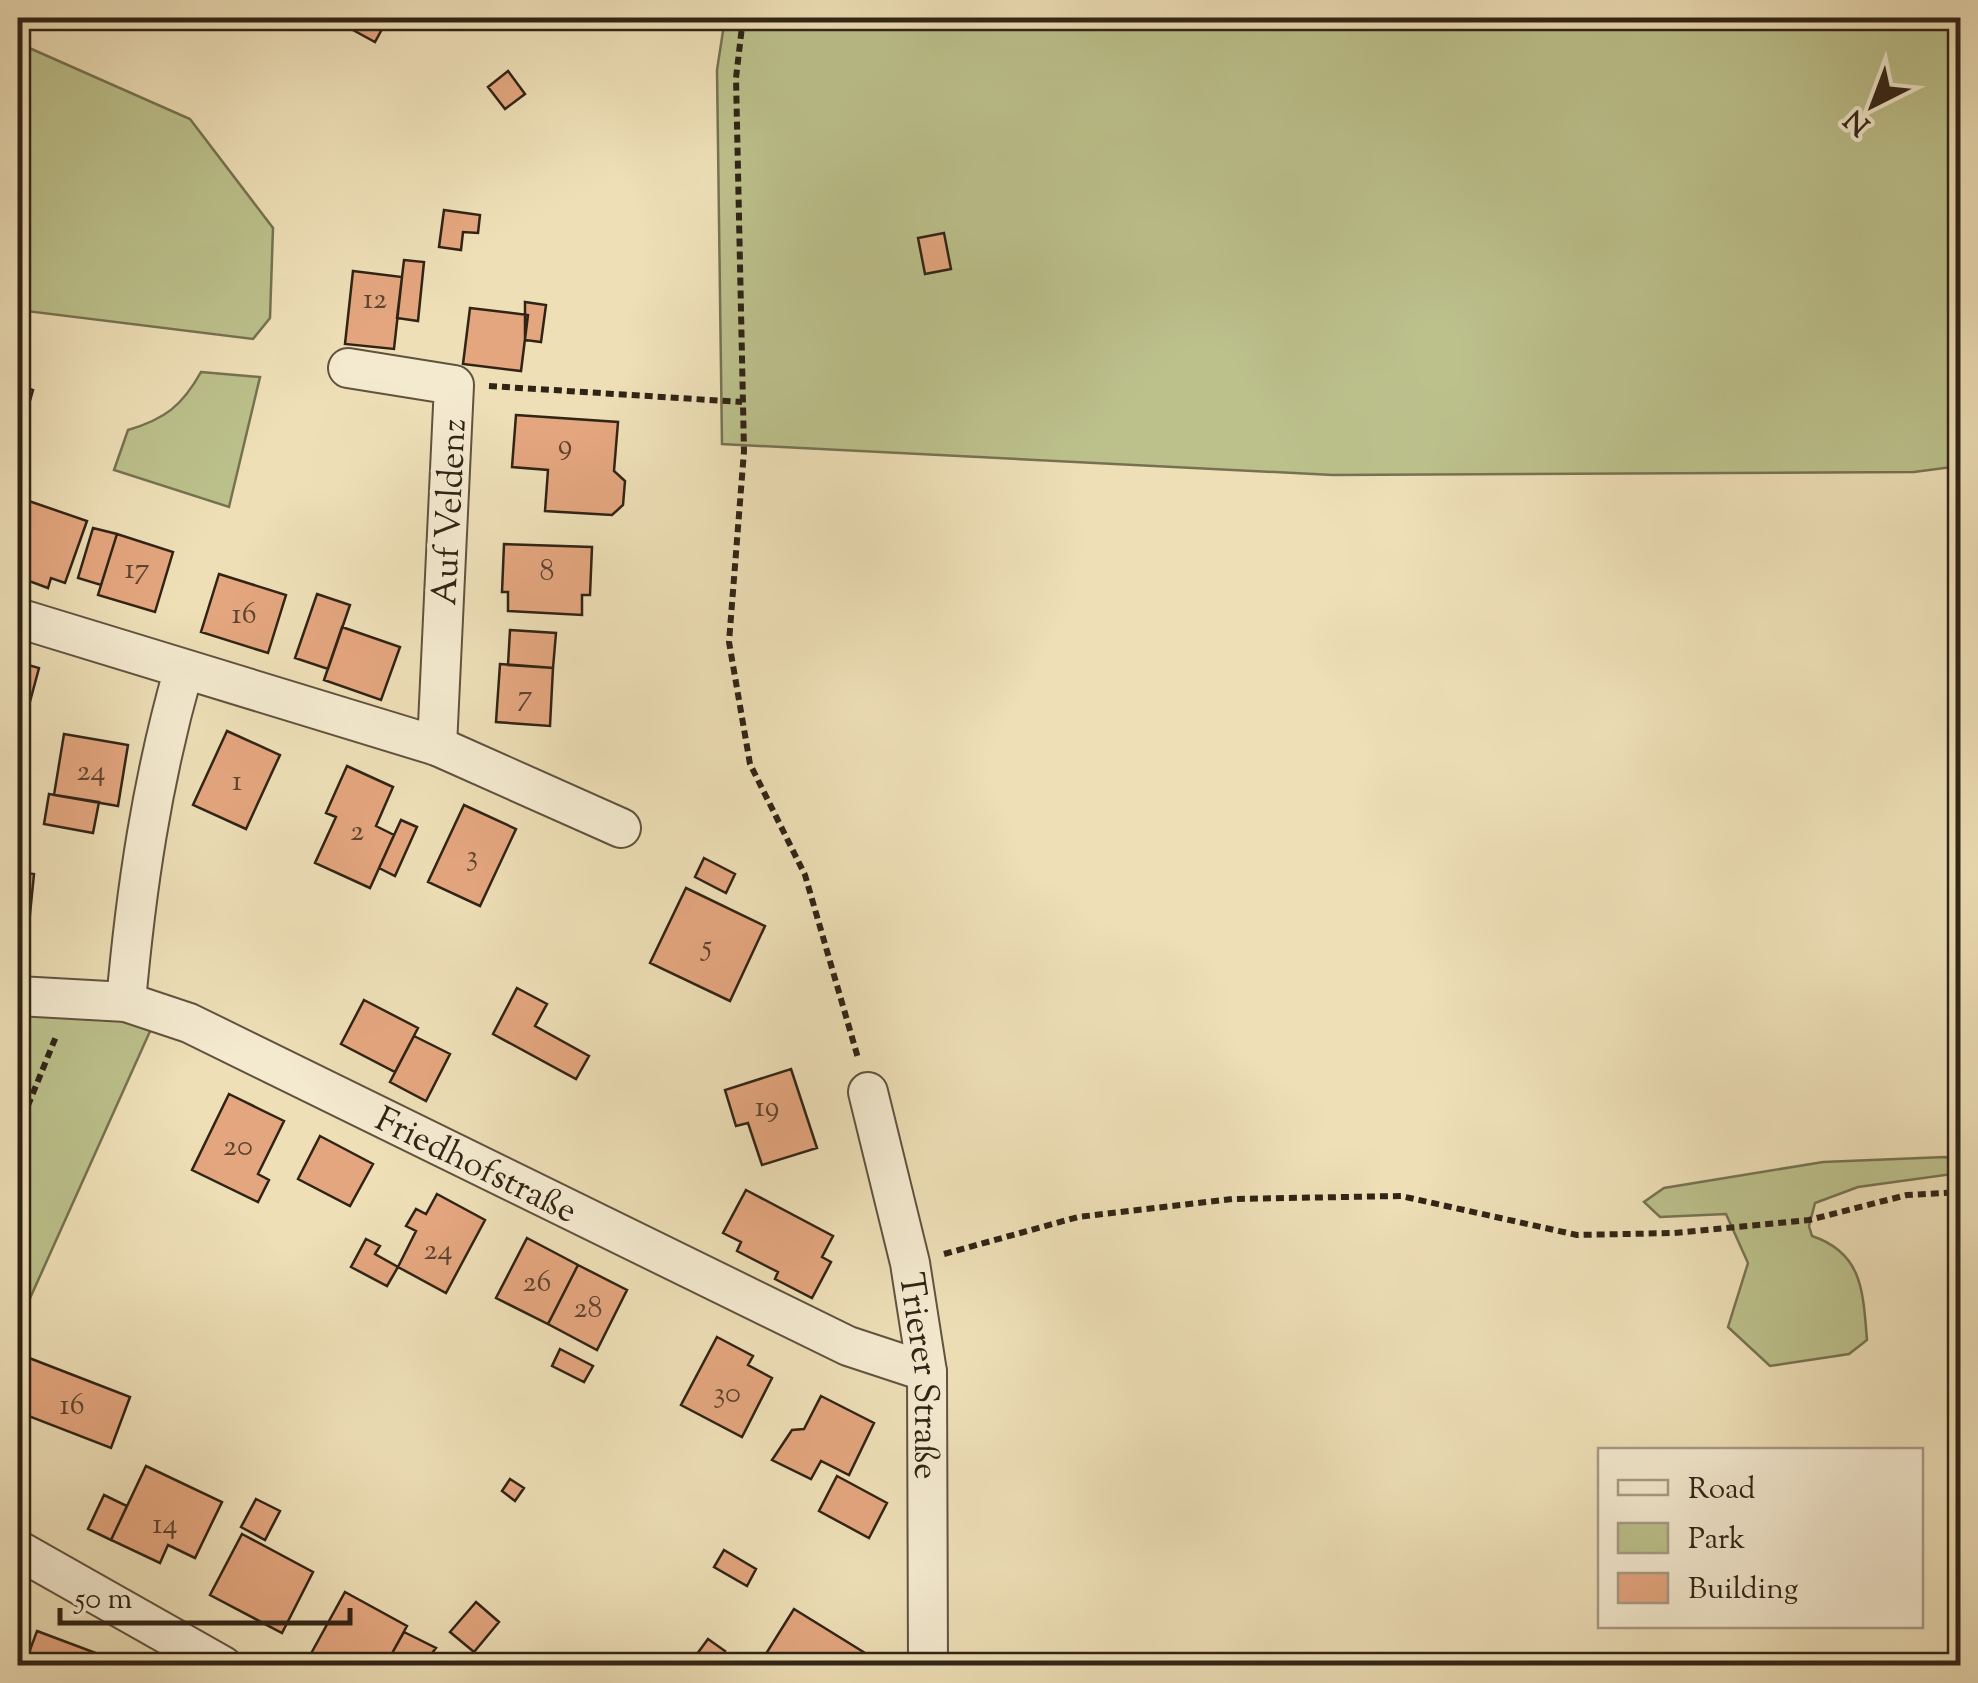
<svg xmlns="http://www.w3.org/2000/svg" width="1978" height="1683" font-family="'Sorts Mill Goudy',serif">
<rect width="100%" height="100%" fill="#eedfb7"/>
<filter id="stains"><feTurbulence type="fractalNoise" baseFrequency=".002" numOctaves="4"/><feColorMatrix values="0 0 0 0 .2 0 0 0 0 .09 0 0 0 0 .02 0 0 0 .5 -.17"/></filter>
<radialGradient id="worn" r=".72"><stop offset=".6" stop-color="#630" stop-opacity="0"/><stop offset="1" stop-color="#630" stop-opacity=".3"/></radialGradient>
<path fill="#bcc18c" stroke="#767251" stroke-width="2.5" d="M725 18H1960V466L1914 472 1333 475 722 444 717 70Z
M18 43 190 119 273 228 270 318 253 339 18 310Z
M201 372 260 377 229 507 114 470 128 430C165 419 182 406 201 372Z
M18 1010 91 1013 151 1029 18 1325Z
M1945 1157 1960 1162V1173L1858 1187 1815 1203 1809 1226 1812 1236C1863 1253 1863 1292 1867 1340L1849 1354 1770 1366 1728 1327 1748 1263 1726 1214 1660 1217 1644 1202 1664 1188 1823 1162Z"/>
<path fill="#e4a67f" stroke="#302416" stroke-width="2.5" d="M331 18H388L375 42Z
M508 71 525 94 505 109 488 87Z
M444 210 480 215 478 233 463 232 461 250 439 247Z
M944 233 951 269 925 274 918 238Z
M404 260 424 262 418 321 397 318Z
M353 271 402 277 394 349 345 344Z
M525 302 546 305 541 342 525 340Z
M470 308 528 315 521 371 463 364Z
M20 386 33 390 27 411 18 409Z
M516 415 618 422 614 471 625 481 623 505 612 515 545 511 548 470 512 467Z
M23 499 87 521 65 583 51 578 48 588 18 577V515Z
M93 528 117 534 101 585 78 578Z
M117 534 173 552 155 612 98 595Z
M504 544 592 547 590 595H582V615L508 611V592H502Z
M219 574 286 595 268 653 201 632Z
M317 594 350 605 328 669 295 658Z
M342 627 400 647 381 700 324 680Z
M510 630 556 633 553 668 508 665Z
M18 662 39 668 21 735 18 734Z
M500 664 553 668 550 726 496 722Z
M227 731 280 755 246 829 193 805Z
M64 734 128 745 118 806 54 795Z
M347 766 393 787 376 826 394 835 370 888 315 863 336 817 326 813Z
M49 794 99 802 93 833 44 824Z
M464 805 516 829 480 906 428 882Z
M401 820 417 827 395 876 379 868Z
M704 858 735 874 726 893 695 877Z
M18 872 34 874 27 944 18 943Z
M686 888 765 926 730 1001 650 963Z
M517 988 547 1004 535 1026 589 1056 576 1079 493 1034Z
M364 1000 418 1028 395 1072 341 1044Z
M414 1036 450 1054 426 1101 390 1082Z
M791 1069 817 1148 762 1165 748 1123 736 1126 725 1090Z
M229 1094 284 1121 258 1174 269 1180 258 1202 192 1170Z
M320 1136 373 1164 350 1206 298 1179Z
M746 1190 833 1236 822 1257 831 1262 812 1298 775 1279 778 1272 737 1251 741 1242 723 1233Z
M437 1194 485 1220 446 1293 398 1267 416 1231 406 1226 416 1209 426 1214Z
M527 1238 578 1265 548 1324 496 1298Z
M366 1239 380 1246 375 1254 398 1267 387 1286 351 1267Z
M578 1265 627 1290 597 1350 548 1324Z
M717 1337 753 1356 748 1365 772 1378 742 1437 681 1405Z
M560 1349 593 1366 584 1382 552 1366Z
M24 1356 130 1397 111 1448 18 1412V1374Z
M821 1396 874 1423 849 1475 821 1461 811 1479 772 1460 792 1430 804 1429Z
M146 1466 222 1502 195 1558 168 1545 160 1563 111 1540Z
M837 1476 887 1503 869 1538 819 1511Z
M510 1479 524 1488 515 1501 502 1491Z
M104 1495 127 1506 111 1540 88 1529Z
M256 1499 280 1511 265 1540 241 1527Z
M242 1534 313 1572 282 1633 210 1595Z
M724 1550 756 1569 747 1586 714 1567Z
M345 1592 407 1626 385 1666H319L308 1659Z
M476 1602 499 1622 474 1652 450 1632Z
M794 1609 878 1661 876 1666H770L762 1660Z
M37 1631 125 1664 124 1666H24Z
M404 1632 436 1648 422 1666H385Z
M708 1639 725 1651 715 1666 697 1654Z"/>
<g fill="none" stroke-linecap="round" stroke-linejoin="round">
<defs>
<g id="minor">
<path d="M348 368 454 385 437 746"/>
<path d="M18 618 437 746 621 828"/>
<path id="s1" d="M18 996 126 1002 189 1023 848 1346 927 1372"/>
<path d="M126 1002C136 889 152 781 183 672"/>
<path id="s2" d="M868 1092 910 1263 927 1372 928 1666"/>
<path d="M18 1550 223 1666"/>
</g>
</defs>
<use href="#minor" stroke="#60533e" stroke-width="42"/>
<path stroke="#302416" stroke-width="6" stroke-dasharray="8 5" stroke-linecap="butt" d="M743 18 736 78 744 451 729 642 750 764 805 875 858 1058
M489 386 742 402
M18 1130 57 1034
M944 1254 1078 1217 1232 1199 1401 1196 1577 1235 1674 1233 1809 1220 1907 1195 1960 1192"/>
<use href="#minor" stroke="#f4ead0" stroke-width="38"/>
</g>
<g text-anchor="middle" stroke-width="10" stroke-linejoin="round" paint-order="stroke">
<g font-size="30" fill="#5d4430">
<text x="375" y="308">12</text>
<text x="565" y="454">9</text>
<text x="137" y="578">17</text>
<text x="547" y="580">8</text>
<text x="244" y="623">16</text>
<text x="525" y="705">7</text>
<text x="91" y="780">24</text>
<text x="237" y="790">1</text>
<text x="357" y="840">2</text>
<text x="472" y="865">3</text>
<text x="707" y="955">5</text>
<text x="767" y="1116">19</text>
<text x="238" y="1155">20</text>
<text x="438" y="1259">24</text>
<text x="537" y="1291">26</text>
<text x="588" y="1317">28</text>
<text x="727" y="1402">30</text>
<text x="72" y="1414">16</text>
<text x="165" y="1533">14</text>
</g>
<g font-size="35" fill="#302416" stroke="#f4ead0">
<text transform="translate(448 512) rotate(-87)" y="12">Auf Veldenz</text>
<text dy="12" stroke="none"><textPath href="#s1" startOffset="495">Friedhofstraße</textPath></text>
<text dy="12" stroke="none"><textPath href="#s2" startOffset="290">Trierer Straße</textPath></text>
</g>
</g>
<rect width="1978" height="1683" fill="none" stroke="#eedfb7" stroke-width="60"/>
<rect x="20" y="20" width="1938" height="1643" fill="none" stroke="#302416" stroke-width="5"/>
<rect x="30" y="30" width="1918" height="1623" fill="none" stroke="#302416" stroke-width="2.5"/>
<rect x="1598" y="1448" width="325" height="180" fill="#f4ead0" stroke="#a69b86" stroke-width="2.5"/>
<rect x="1618" y="1480" width="50" height="15" fill="#f4ead0" stroke="#a69b86" stroke-width="2.5"/>
<text x="1688" y="1498" font-size="30" fill="#302416">Road</text>
<rect x="1618" y="1523" width="50" height="30" fill="#bcc18c" stroke="#a69b86" stroke-width="2.5"/>
<text x="1688" y="1548" font-size="30" fill="#302416">Park</text>
<rect x="1618" y="1573" width="50" height="30" fill="#e4a67f" stroke="#a69b86" stroke-width="2.5"/>
<text x="1688" y="1598" font-size="30" fill="#302416">Building</text>
<g transform="translate(1873 105) rotate(222)" stroke="#f4ead0" stroke-width="8" paint-order="stroke">
<path d="M0-8L18 38L0 25L-18 38Z" fill="#302416"/>
<text y="-15" font-size="28" font-weight="bold" text-anchor="middle" fill="#302416">N</text>
</g>
<path d="M60 1608v15h290v-15" fill="none" stroke="#302416" stroke-width="5"/>
<text x="75" y="1608" font-size="30" fill="#302416" stroke="#f4ead0" stroke-width="8" paint-order="stroke">50 m</text>
<rect width="100%" height="100%" filter="url(#stains)"/>
<rect width="100%" height="100%" fill="url(#worn)"/>
</svg>
